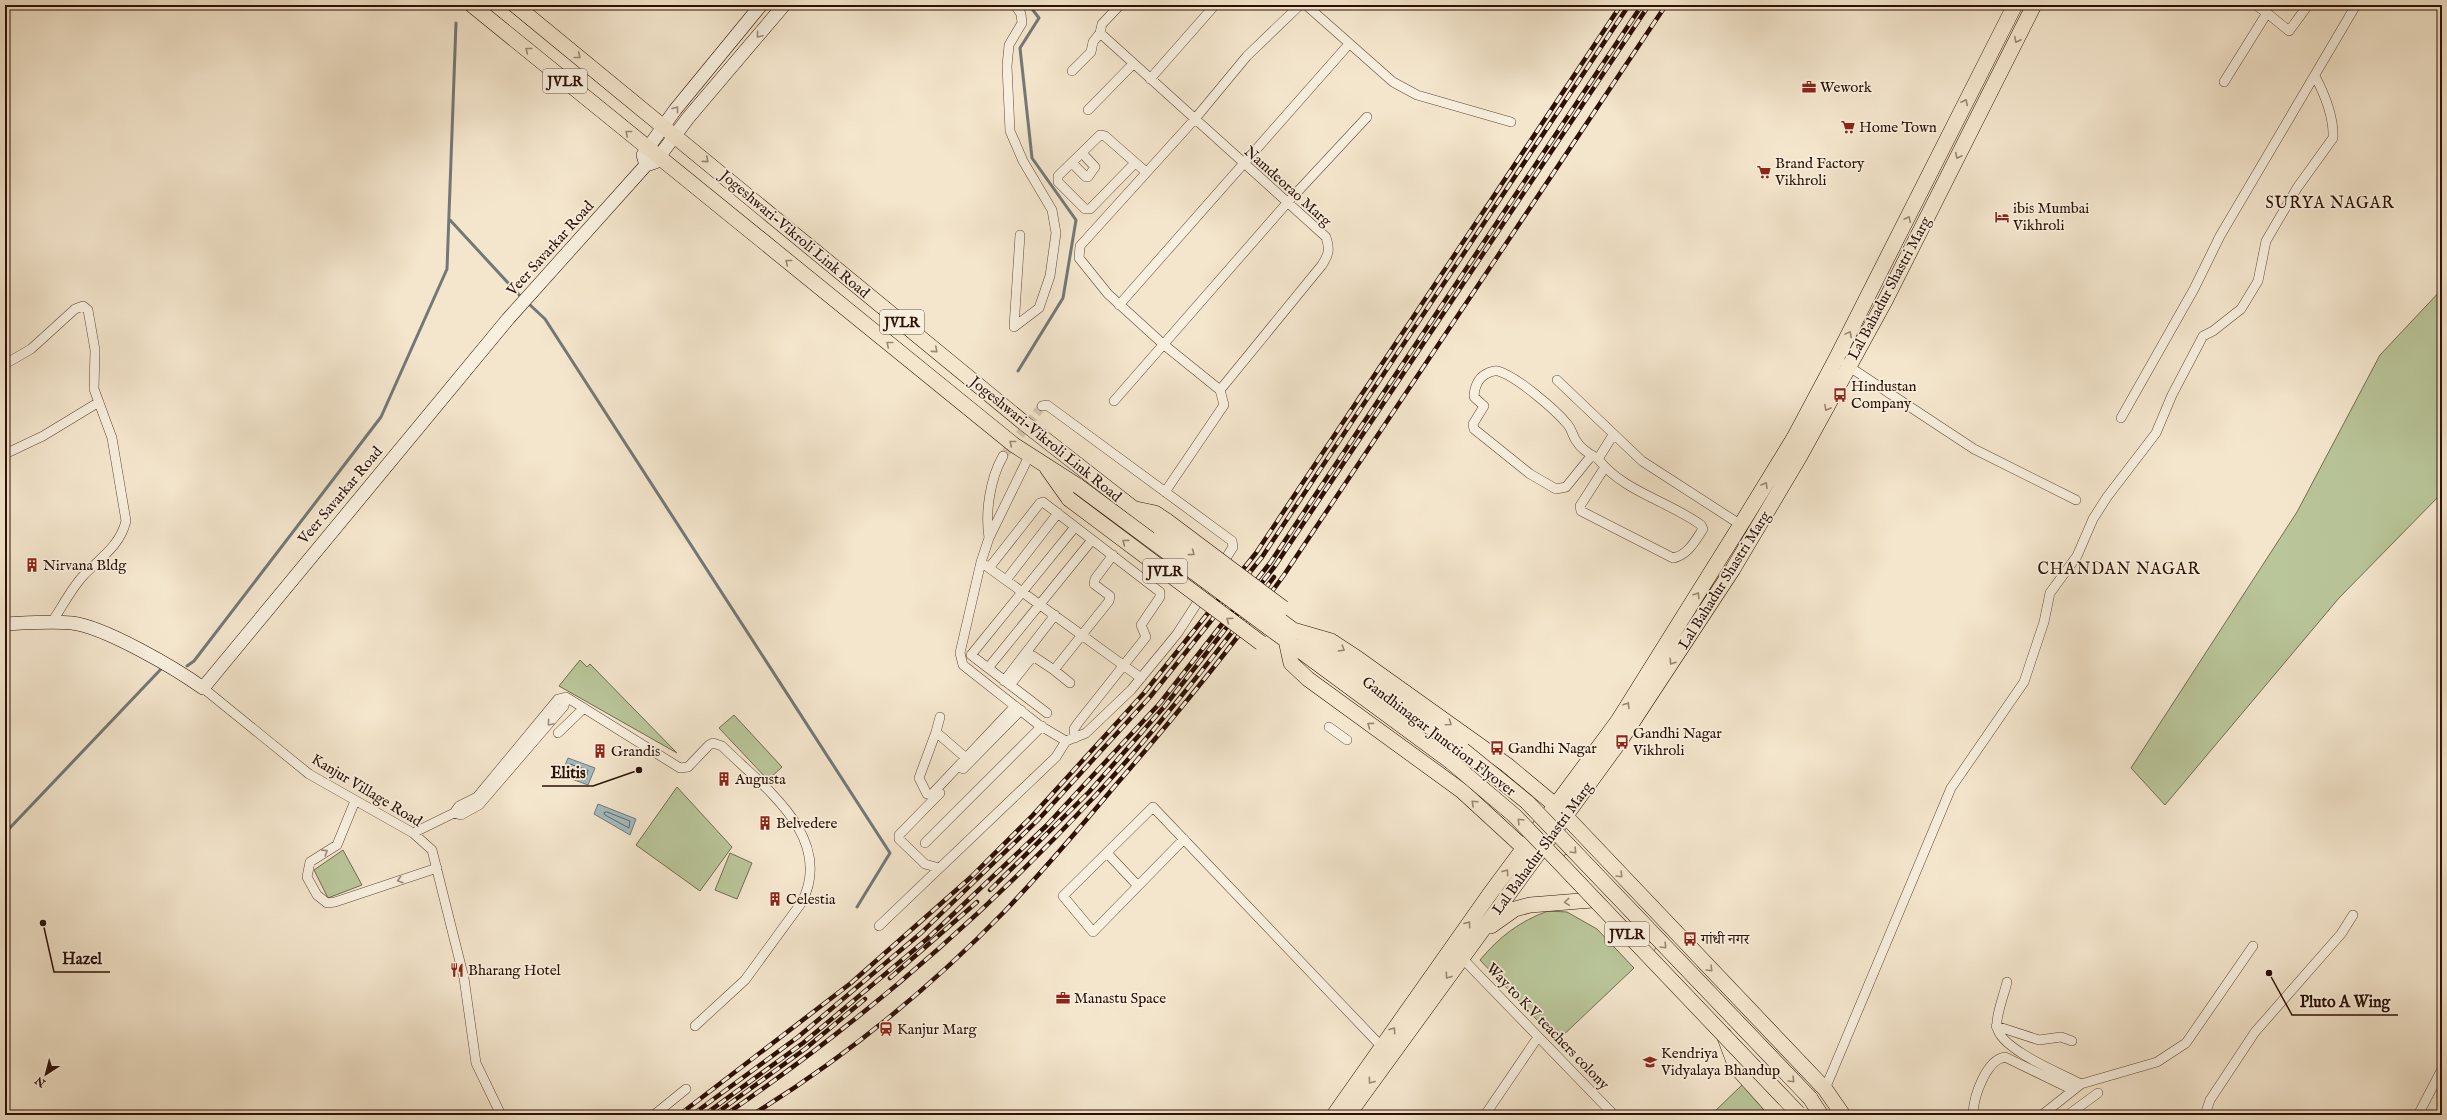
<svg xmlns="http://www.w3.org/2000/svg" width="2447" height="1120" font-family="'IM FELL English','Noto Serif Devanagari',serif">
<rect width="100%" height="100%" fill="#f4e6cd"/>
<filter id="stains"><feTurbulence type="fractalNoise" baseFrequency=".005" numOctaves="4"/><feColorMatrix values="0 0 0 0 .2 0 0 0 0 .09 0 0 0 0 .02 0 0 0 .5 -.17"/></filter>
<radialGradient id="worn" r=".72"><stop offset=".6" stop-color="#630" stop-opacity="0"/><stop offset="1" stop-color="#630" stop-opacity=".3"/></radialGradient>
<path fill="#b9c69a" stroke="#726c50" d="M2442 289V493L2339 598 2165 805 2131 768 2297 512 2380 355Z
M580 660 587 667 590 664 677 753 559 686Z
M734 715 782 767 768 780 719 728Z
M677 787 732 847 700 891 636 845Z
M343 850 362 885 328 898 314 870Z
M730 853 752 863 737 899 715 890Z
M1548 911 1567 912 1597 929 1634 968 1557 1041 1480 960C1499 937 1520 921 1548 911Z
M1743 1084 1769 1115H1711Z"/>
<path fill="#a2bcc3" stroke="#737877" d="M568 758 595 768 588 785 561 775Z
M598 804 636 819 630 835 594 814Z"/>
<g fill="none" stroke-linecap="round" stroke-linejoin="round">
<path stroke="#676664" stroke-width="1" d="M570 764 588 770 586 779 568 773Z
M607 812 630 821 629 828 605 815 604 813Z"/>
<path stroke="#737877" stroke-width="3" d="M450 220 522 298
M528 303 545 319 890 853 857 907
M1018 371 1063 298 1076 220 1032 158 1020 48 1039 18 1029 5
M187 666 194 661 381 417 447 269 456 23
M5 833 162 668"/>
<path stroke="#d6c6af" stroke-width="9" stroke-dasharray="9 4.5" stroke-linecap="butt" d="M1003 456 1042 406"/>
<defs>
<path id="street" d="M1015 5 1021 14 1022 23 1009 45 1007 66 1010 131 1023 161 1052 210 1056 233 1050 276 1039 308 1014 327 1020 235
M1120 5 1102 24 1100 33 1326 237C1330 249 1329 254 1322 265L1220 390 1224 405 1165 492
M1306 5 1393 82 1417 95 1511 122
M2256 5 2267 13
M1072 71 1091 52 1093 42 1100 33
M1150 79 1215 5
M2224 82 2267 13 2289 31 2308 5
M1088 110 1133 64
M1072 163 1086 177H1088L1095 167 1082 153
M1135 163 1090 209H1085L1058 182V176L1100 135 1105 136 1146 172
M1119 305 1349 44
M5 364 31 349 75 309 83 306 88 310 95 350 94 389 112 438 126 521C120 546 100 558 83 576 71 589 62 607 52 622
M1845 364 1974 449 2076 500
M1557 380 1642 461 1741 525
M1220 390 1163 344 1108 294 1079 258 1080 246 1194 120 1247 56 1300 5
M1114 401 1287 203 1367 117
M1042 406 1047 405 1232 541 1233 547 1221 566
M2121 418 2194 289 2220 236 2356 5
M5 454 43 436 99 402
M1592 455 1566 487 1556 489 1530 474 1474 429 1473 424 1484 406 1474 397C1474 388 1478 378 1486 374 1490 372 1494 370 1498 371 1516 376 1556 410 1568 425 1572 430 1573 437 1577 442 1581 449 1591 455 1598 459L1613 435
M1029 456 989 538 981 562 960 653 963 665 1039 725 1066 741
M1598 459C1624 492 1668 501 1701 525L1703 529C1695 541 1688 555 1673 558L1581 511 1580 506 1605 467
M989 538C985 512 990 479 1003 456
M985 565 1141 678
M989 568 1040 503 1043 502 1160 592V597L1141 625 1146 637 1078 723 1074 729 1075 738
M1006 580 1058 513
M988 668 1092 540
M1054 670 1070 683
M1004 681 1055 615
M1010 685 1033 656 1054 670 1109 601 1110 596 1094 584 1095 579 1113 555
M203 688 309 774 413 833 432 850 464 978 476 1063 501 1115
M566 697 680 768 688 767 709 745 713 743 722 746C762 786 835 836 802 902L745 980 695 1026
M1047 713 971 655 1075 527
M1329 727 1347 740
M936 732 940 717
M558 733 584 708
M966 758 936 732 919 778 927 794 931 795 1015 706
M963 769 1021 710
M355 801 337 845 310 862 307 877 317 895 327 903 335 902 437 868
M413 833 454 813 459 806 477 797 558 699 566 697 564 706 479 805 461 815 454 813
M1184 839 1093 932 1063 896 1153 807 1381 1046
M925 843 1042 726
M1107 853 1138 886
M939 868 925 864 899 839V835L940 793
M879 926 1056 757 1066 741 1086 733 1131 690 1177 634 1212 580
M1462 958 1614 1115
M2007 982C2005 992 1995 1017 1997 1027 2000 1049 2062 1074 2081 1084
M1996 1026 2039 1040 2061 1037 2072 1041
M1825 1089 1951 788 2024 682 2044 622 2050 593 2077 556 2093 519 2107 497 2156 433 2172 395 2203 336 2213 331 2241 309 2258 281 2266 241 2297 188 2333 138C2334 116 2325 95 2315 76
M654 1115 686 1089
M1485 1115 1538 1037
M1975 1115 1973 1113C1974 1096 1986 1060 2005 1057L2073 1090
M2042 1115 2081 1084 2157 1062 2186 1043 2253 946
M2068 1115 2098 1093
M2205 1115 2210 1100 2255 1032 2341 934 2353 915
M2418 1115 2442 1069"/>
<path id="secondary" d="M646 165 643 155 675 110 761 5
M5 624C27 623 50 621 72 623 105 627 175 668 203 688L508 319 646 165 655 162 688 118 784 5"/>
<path id="primary" d="M472 5 1014 445 1078 486
M515 5 1024 423 1161 530
M1047 468 1069 499
M1136 509 1155 513 1167 521
M1277 618 1293 630 1331 641 1357 658 1507 765 1555 805 1825 1089 1843 1115
M1268 627 1450 761
M1305 639 1463 750
M1286 640 1291 663 1308 679 1462 791 1524 848 1533 850
M1568 862 1648 946
M1491 926 1515 909 1530 905 1605 899
M1724 1035 1736 1067 1779 1115
M1810 1098 1821 1115
M1334 1115 1489 895 1618 721 1745 518 1794 438 1836 359 2015 5
M1348 1115 1620 741 1733 569 1800 456 1885 301 2034 5"/>
</defs>
<use href="#street" stroke="#5e4637" stroke-width="10"/>
<use href="#secondary" stroke="#2c1105" stroke-width="14"/>
<use href="#primary" stroke="#2c1105" stroke-width="16"/>
<use href="#street" stroke="#f8efde" stroke-width="9"/>
<use href="#secondary" stroke="#f8efde" stroke-width="13"/>
<use href="#primary" stroke="#f4e6cd" stroke-width="15"/>
<defs>
<path id="rail" d="M990 890 1089 792 1164 707 1275 566 1649 5
M890 978 977 902
M679 1115 851 983 971 877 1032 816 1144 693 1256 553 1621 5
M692 1115 798 1037 921 933 1038 820 1150 697 1262 557 1629 5
M704 1115 803 1043 927 939 1046 826 1160 703 1270 563 1642 5
M714 1115 805 1049 865 999
M725 1115C859 1024 984 915 1095 796 1159 727 1217 653 1274 577
M752 1115C843 1059 930 988 1005 911 1043 871 1079 829 1114 787 1174 718 1231 648 1284 575L1666 5"/>
</defs>
<use href="#rail" stroke="#2c1105" stroke-width="4.5"/>
<use href="#rail" stroke="#f8efde" stroke-width="3" stroke-dasharray="9" stroke-linecap="butt"/>
<defs>
<path id="primary-bridge" d="M1078 486 1268 627
M1069 499 1261 643
M1167 521 1283 608
M1161 530 1277 618
M1463 750 1527 802 1810 1098
M1450 761 1515 816 1798 1113"/>
</defs>
<use href="#primary-bridge" stroke="#2c1105" stroke-width="16" stroke-linecap="butt"/>
<use href="#primary-bridge" stroke="#f4e6cd" stroke-width="15"/>
</g>
<defs><path id="oneway-chevron" d="M-2-3.5L2.5 0L-2 3.5" fill="none" stroke-width="1.6" stroke-linecap="round" stroke-linejoin="round"/></defs>
<g stroke="#9c8b7c">
<use href="#oneway-chevron" transform="translate(759 35) rotate(130)"/>
<use href="#oneway-chevron" transform="translate(676 109) rotate(-53)"/>
<use href="#oneway-chevron" transform="translate(550 723) rotate(130)"/>
<use href="#oneway-chevron" transform="translate(325 852) rotate(-33)"/>
<use href="#oneway-chevron" transform="translate(400 880) rotate(163)"/>
</g>
<g stroke="#9a8673">
<use href="#oneway-chevron" transform="translate(2017 40) rotate(117)"/>
<use href="#oneway-chevron" transform="translate(528 50) rotate(-141)"/>
<use href="#oneway-chevron" transform="translate(578 56) rotate(39)"/>
<use href="#oneway-chevron" transform="translate(1965 102) rotate(-63)"/>
<use href="#oneway-chevron" transform="translate(628 133) rotate(-141)"/>
<use href="#oneway-chevron" transform="translate(1958 156) rotate(117)"/>
<use href="#oneway-chevron" transform="translate(706 160) rotate(40)"/>
<use href="#oneway-chevron" transform="translate(1908 219) rotate(-64)"/>
<use href="#oneway-chevron" transform="translate(788 262) rotate(-141)"/>
<use href="#oneway-chevron" transform="translate(1849 334) rotate(-62)"/>
<use href="#oneway-chevron" transform="translate(889 344) rotate(-141)"/>
<use href="#oneway-chevron" transform="translate(935 350) rotate(40)"/>
<use href="#oneway-chevron" transform="translate(1827 408) rotate(119)"/>
<use href="#oneway-chevron" transform="translate(1012 443) rotate(-141)"/>
<use href="#oneway-chevron" transform="translate(1765 485) rotate(-60)"/>
<use href="#oneway-chevron" transform="translate(1125 542) rotate(-143)"/>
<use href="#oneway-chevron" transform="translate(1192 553) rotate(37)"/>
<use href="#oneway-chevron" transform="translate(1697 595) rotate(-58)"/>
<use href="#oneway-chevron" transform="translate(1229 620) rotate(-143)"/>
<use href="#oneway-chevron" transform="translate(1342 649) rotate(32)"/>
<use href="#oneway-chevron" transform="translate(1672 662) rotate(123)"/>
<use href="#oneway-chevron" transform="translate(1627 705) rotate(-58)"/>
<use href="#oneway-chevron" transform="translate(1449 723) rotate(35)"/>
<use href="#oneway-chevron" transform="translate(1370 725) rotate(-144)"/>
<use href="#oneway-chevron" transform="translate(1474 803) rotate(-137)"/>
<use href="#oneway-chevron" transform="translate(1520 821) rotate(-134)"/>
<use href="#oneway-chevron" transform="translate(1574 851) rotate(46)"/>
<use href="#oneway-chevron" transform="translate(1506 872) rotate(-54)"/>
<use href="#oneway-chevron" transform="translate(1620 875) rotate(46)"/>
<use href="#oneway-chevron" transform="translate(1567 902) rotate(175)"/>
<use href="#oneway-chevron" transform="translate(1468 924) rotate(-54)"/>
<use href="#oneway-chevron" transform="translate(1664 946) rotate(46)"/>
<use href="#oneway-chevron" transform="translate(1710 969) rotate(46)"/>
<use href="#oneway-chevron" transform="translate(1448 976) rotate(126)"/>
<use href="#oneway-chevron" transform="translate(1393 1030) rotate(-54)"/>
<use href="#oneway-chevron" transform="translate(1792 1080) rotate(46)"/>
<use href="#oneway-chevron" transform="translate(1371 1081) rotate(126)"/>
</g>
<defs>
<symbol id="office-bare" viewBox="-9 -9 18 18"><path d="M-6-3h4V-5.5h4V-3h4V5H-6ZM-1-4.5V-3h2v-1.5ZM-6 0V1H6V0Z" fill="#8f2418" stroke="#f8efde" stroke-width="2.5" paint-order="stroke"/></symbol>
<symbol id="supermarket-bare" viewBox="-9 -9 18 18"><path d="M-6-5.5h2.5l.6 2H6L4.5 2H-2.5L-4.4-4H-6ZM-1.5 3.2a1.3 1.3 0 1 0 .1 0ZM3 3.2a1.3 1.3 0 1 0 .1 0Z" fill="#8f2418" stroke="#f8efde" stroke-width="2.5" paint-order="stroke"/></symbol>
<symbol id="hotel-bare" viewBox="-9 -9 18 18"><path d="M-6-4.5h1.5V1H6V5H4.5V3h-9V5H-6ZM-4 0a1.8 1.8 0 1 1 3.6 0ZM.5 0V-2.5h3Q6-2.5 6 0Z" fill="#8f2418" stroke="#f8efde" stroke-width="2.5" paint-order="stroke"/></symbol>
<symbol id="bus-bare" viewBox="-9 -9 18 18"><path d="M-5-6H5V4H4V6H2V4H-2V6H-4V4H-5ZM-3.5-4V0h7V-4ZM-3.5 1.2v1.5H-2V1.2ZM2 1.2v1.5H3.5V1.2Z" fill="#8f2418" stroke="#f8efde" stroke-width="2.5" paint-order="stroke"/></symbol>
<symbol id="building-bare" viewBox="-9 -9 18 18"><path d="M-4-6H4V6H1V3H-1V6H-4ZM-2.5-4.3h1.7v1.8h-1.7ZM.8-4.3h1.7v1.8H.8ZM-2.5-1h1.7V.8h-1.7ZM.8-1h1.7V.8H.8Z" fill="#8f2418" stroke="#f8efde" stroke-width="2.5" paint-order="stroke"/></symbol>
<symbol id="restaurant-bare" viewBox="-9 -9 18 18"><path d="M-5-6h1v4h1v-4h1v4h1v-4h1v5L-1.5 .5V6h-2V.5L-5-1ZM5-6V6H3V1.5H1.5Q1.5-4 5-6Z" fill="#8f2418" stroke="#f8efde" stroke-width="2.5" paint-order="stroke"/></symbol>
<symbol id="station-bare" viewBox="-9 -9 18 18"><path d="M-3-6H3Q5-6 5-4V2Q5 4 3 4L4.5 6H3L1.5 4h-3L-3 6H-4.5L-3 4Q-5 4-5 2V-4Q-5-6-3-6ZM-3.5-4v3h7v-3ZM-3.5 1v1.5H-2V1ZM2 1v1.5H3.5V1Z" fill="#8f2418" stroke="#f8efde" stroke-width="2.5" paint-order="stroke"/></symbol>
<symbol id="school-bare" viewBox="-9 -9 18 18"><path d="M0-5L7-2L0 1L-7-2ZM-4 1L0 2.5L4 1V4Q0 6-4 4Z" fill="#8f2418" stroke="#f8efde" stroke-width="2.5" paint-order="stroke"/></symbol>
</defs>
<g fill-rule="evenodd">
<use href="#office-bare" x="1799" y="77" width="20" height="20"/>
<use href="#supermarket-bare" x="1838" y="117" width="20" height="20"/>
<use href="#supermarket-bare" x="1754" y="162" width="20" height="20"/>
<use href="#hotel-bare" x="1992" y="207" width="20" height="20"/>
<use href="#bus-bare" x="1830" y="385" width="20" height="20"/>
<use href="#building-bare" x="22" y="555" width="20" height="20"/>
<use href="#bus-bare" x="1612" y="732" width="20" height="20"/>
<use href="#bus-bare" x="1487" y="738" width="20" height="20"/>
<use href="#building-bare" x="590" y="741" width="20" height="20"/>
<use href="#building-bare" x="714" y="769" width="20" height="20"/>
<use href="#building-bare" x="755" y="813" width="20" height="20"/>
<use href="#building-bare" x="765" y="889" width="20" height="20"/>
<use href="#bus-bare" x="1680" y="929" width="20" height="20"/>
<use href="#restaurant-bare" x="447" y="960" width="20" height="20"/>
<use href="#office-bare" x="1053" y="988" width="20" height="20"/>
<use href="#station-bare" x="876" y="1019" width="20" height="20"/>
<use href="#school-bare" x="1640" y="1052" width="20" height="20"/>
</g>
<g text-anchor="middle" stroke-width="3.5" stroke-linejoin="round" paint-order="stroke">
<g fill="#f8efde" stroke="#695446" stroke-width="1">
<rect x="543" y="69" width="44" height="24" rx="3"/>
<rect x="880" y="310" width="44" height="24" rx="3"/>
<rect x="1143" y="559" width="44" height="24" rx="3"/>
<rect x="1605" y="922" width="44" height="24" rx="3"/>
</g>
<g font-size="14" font-weight="bold" fill="#2c1105">
<text x="565" y="86">JVLR</text>
<text x="902" y="327">JVLR</text>
<text x="1165" y="576">JVLR</text>
<text x="1627" y="939">JVLR</text>
</g>
<g font-size="15" fill="#2c1105" stroke="#f8efde" text-anchor="start">
<text x="1820" y="92">Wework</text>
<text x="1859" y="132">Home Town</text>
<text x="1775" y="168">Brand Factory<tspan x="1775" dy="17">Vikhroli</tspan></text>
<text x="2013" y="213">ibis Mumbai<tspan x="2013" dy="17">Vikhroli</tspan></text>
<text x="1851" y="391">Hindustan<tspan x="1851" dy="17">Company</tspan></text>
<text x="43" y="570">Nirvana Bldg</text>
<text x="1633" y="738">Gandhi Nagar<tspan x="1633" dy="17">Vikhroli</tspan></text>
<text x="1508" y="753">Gandhi Nagar</text>
<text x="611" y="756">Grandis</text>
<text x="735" y="784">Augusta</text>
<text x="776" y="828">Belvedere</text>
<text x="786" y="904">Celestia</text>
<text x="1701" y="944">गांधी नगर</text>
<text x="468" y="975">Bharang Hotel</text>
<text x="1074" y="1003">Manastu Space</text>
<text x="897" y="1034">Kanjur Marg</text>
<text x="1661" y="1058">Kendriya<tspan x="1661" dy="17">Vidyalaya Bhandup</tspan></text>
</g>
<g font-size="15" fill="#2c1105" stroke="#f8efde">
<text transform="translate(1288 186) rotate(42)" y="5">Namdeorao Marg</text>
<text transform="translate(795 234) rotate(40)" y="5">Jogeshwari-Vikroli Link Road</text>
<text transform="translate(550 248) rotate(-48)" y="5">Veer Savarkar Road</text>
<text transform="translate(1889 288) rotate(-62)" y="5">Lal Bahadur Shastri Marg</text>
<text transform="translate(1046 439) rotate(39)" y="5">Jogeshwari-Vikroli Link Road</text>
<text transform="translate(340 495) rotate(-50)" y="5">Veer Savarkar Road</text>
<text transform="translate(1724 580) rotate(-58)" y="5">Lal Bahadur Shastri Marg</text>
<text transform="translate(1439 736) rotate(37)" y="5">Gandhinagar Junction Flyover</text>
<text transform="translate(367 790) rotate(31)" y="5">Kanjur Village Road</text>
<text transform="translate(1542 848) rotate(-54)" y="5">Lal Bahadur Shastri Marg</text>
<text transform="translate(1548 1026) rotate(46)" y="5">Way to K.V teachers colony</text>
</g>
<g font-size="16" letter-spacing="1" fill="#2c1105" stroke="#f8efde">
<text x="2330" y="208">SURYA NAGAR</text>
<text x="2119" y="574">CHANDAN NAGAR</text>
</g>
</g>
<path fill="none" stroke="#2c1105" stroke-width="1.5" d="M639 770L593 786H542M43 923L54 972H110M2269 973L2292 1015H2398"/>
<g fill="#2c1105" stroke="#f8efde" stroke-width="1.5">
<circle cx="639" cy="770" r="4"/>
<circle cx="43" cy="923" r="4"/>
<circle cx="2269" cy="973" r="4"/>
</g>
<g font-size="16" text-anchor="middle" font-weight="bold" fill="#2c1105" stroke="#f8efde" stroke-width="3.5" stroke-linejoin="round" paint-order="stroke">
<text x="568" y="778">Elitis</text>
<text x="82" y="964">Hazel</text>
<text x="2345" y="1007">Pluto A Wing</text>
</g>
<rect width="2447" height="1120" fill="none" stroke="#f4e6cd" stroke-width="20"/>
<rect x="6" y="6" width="2435" height="1108" fill="none" stroke="#2c1105" stroke-width="2"/>
<rect x="10" y="10" width="2427" height="1100" fill="none" stroke="#2c1105"/>
<g transform="translate(46 1074) rotate(216)" stroke="#f8efde" stroke-width="3" paint-order="stroke">
<path d="M0-3L7 15L0 10L-7 15Z" fill="#2c1105"/>
<text y="-6" font-size="11" font-weight="bold" text-anchor="middle" fill="#2c1105">N</text>
</g>
<rect width="100%" height="100%" filter="url(#stains)"/>
<rect width="100%" height="100%" fill="url(#worn)"/>
</svg>
